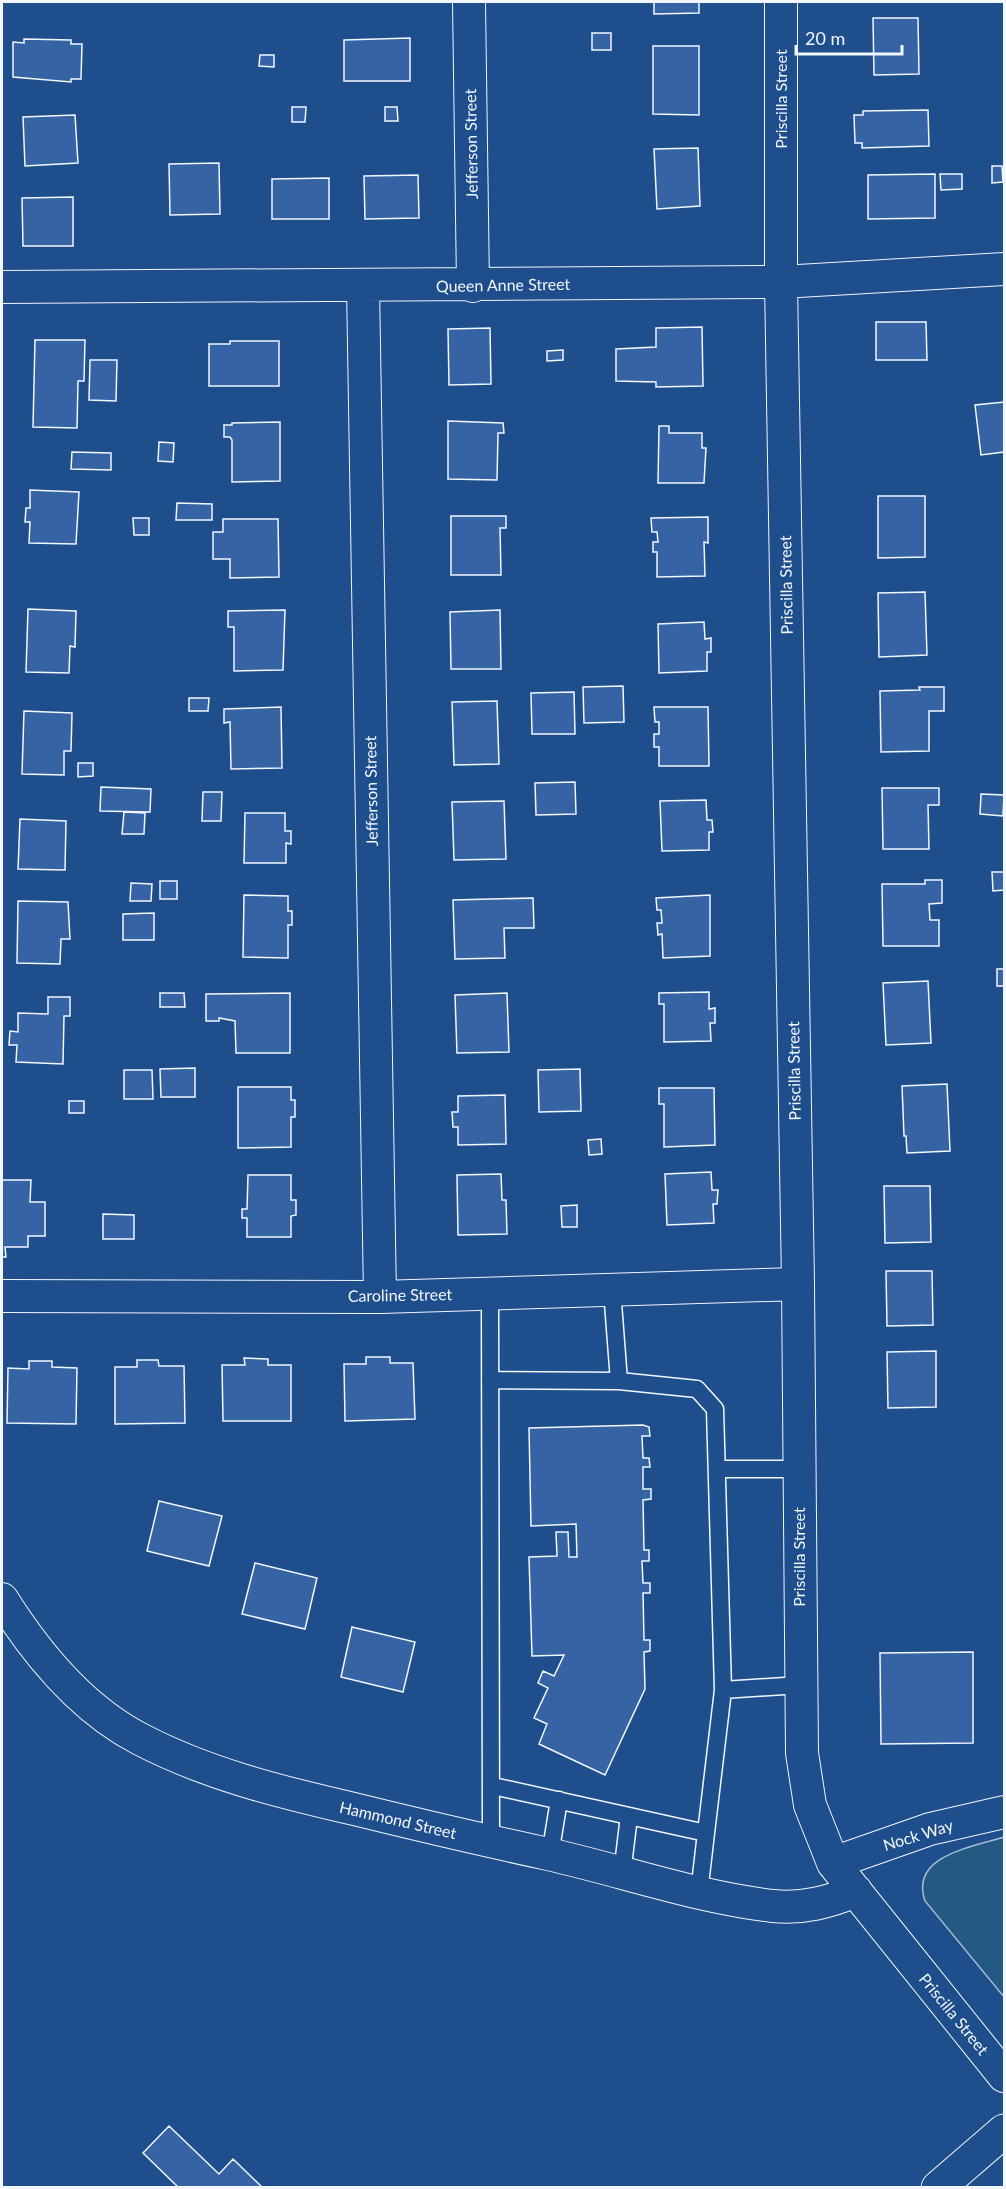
<svg xmlns="http://www.w3.org/2000/svg" width="1006" height="2189" font-family="Lato,sans-serif">
<rect width="100%" height="100%" fill="#1f4e8c"/>
<path fill="#245a82" stroke="#a8bbd7" stroke-width="1.5" d="M1004 1837V1997L925 1901C909 1855 974 1847 1004 1837Z"/>
<path fill="#3563a3" stroke="#f2f6ff" stroke-width="1.5" d="M654 2H699V13L654 14Z
M873 18H918L919 74 874 75Z
M592 33H611V50H592Z
M410 38V81H344V40Z
M24 39 71 40V44H82L81 79H71V82L13 77V42L24 43Z
M653 46H699V115L653 114Z
M260 55H274V67L259 66Z
M292 107H306L305 122H292Z
M385 107H397L398 121H385Z
M928 110 929 146 862 148V143H855L854 115H863V111Z
M75 115 78 163 25 166 23 117Z
M698 148 700 206 657 209 654 149Z
M219 163 220 214 170 215 169 164Z
M992 166H1002L1003 182 992 183Z
M935 174V218L868 219V175Z
M940 174H962V189L941 190Z
M418 175 419 218 365 219 364 176Z
M329 178V219H272V179Z
M73 197V246H23L22 198Z
M876 322H926L927 360H876Z
M702 327 703 386 656 387V382L616 381V349L656 347V328Z
M490 328 491 384 449 385 448 329Z
M35 340H85L84 381H78L77 428 33 427Z
M230 341H279V386H209V344H230Z
M563 350V360L547 361V351Z
M90 360H117L116 401 89 400Z
M1004 402V452L981 455 975 405Z
M448 421 503 423 504 433H498L497 480 448 479Z
M280 422V481L232 482V440L230 437H224V425H232V423Z
M659 426H669V433H702V448H706L704 483H658Z
M159 442 174 443 173 462 158 461Z
M72 452 111 453V470L71 469Z
M30 490 79 492 76 544 29 543 30 522H25L26 508H30Z
M878 496H925V557L878 558Z
M177 503 212 504V520H176Z
M451 516H506V528H500L501 575H451Z
M708 517V543L704 542 705 576 657 577V552H653V542H658L657 532H652L651 518Z
M133 518H149V535H134Z
M223 519H278L279 577 230 578V559H213V532H223Z
M925 592 927 655 879 657 878 593Z
M28 609 76 611 75 647 70 646 69 673 26 672Z
M285 610 283 670 234 671V627H228V611Z
M500 610 501 669H451L450 612Z
M704 622 705 639 711 638V652H707V671L659 673 658 624Z
M623 686 624 722 584 723 583 687Z
M919 687H944V711H929V751L881 752 880 691 920 690Z
M574 692 575 734H532L531 693Z
M189 698H209L208 711H189Z
M497 701 499 764 454 765 452 702Z
M281 707 282 768 231 769 230 722 224 723V709Z
M654 707H708L709 766H659V747H654V734H659V722H655Z
M24 711 72 713 71 751H64V775L22 774Z
M78 763H93V776L78 777Z
M575 782 576 814 536 815 535 783Z
M101 787 151 789 150 812 100 811Z
M882 788H939V805H928L929 849H883Z
M203 792H222L221 821H202Z
M981 794 1004 795 1003 816 980 814Z
M706 800 707 820H712L713 832H709V850L662 851 660 801Z
M504 801 506 859 454 860 452 802Z
M124 812 145 813 144 834H122Z
M245 813H285V831H291V844L286 843V863H244Z
M20 819 66 821 65 870 18 869Z
M992 872H1004V890L993 891Z
M925 880H942V903L929 904 930 920H939V946H883L882 884H925Z
M160 881H177V899H160Z
M131 883 152 884 151 901H130Z
M244 895 288 896V911H292V925H288V958L243 957Z
M710 895V956L663 958 662 934 658 935 657 923H662L661 910H657L656 898Z
M533 898 534 928H504L505 958 455 959 453 900Z
M18 901 68 902 70 939H61L60 964 17 963Z
M154 913V940H123V914Z
M997 969H1004V986H997Z
M928 981 931 1043 886 1045 883 983Z
M709 992V1009L715 1008V1023H710L711 1041 664 1042V1004H659V993Z
M160 993H184L185 1007H160Z
M290 993V1053H236L235 1021 219 1018V1021H206V994Z
M507 993 509 1052 457 1053 455 995Z
M48 997H70V1016H64L63 1064 16 1062 17 1045H9L10 1031 18 1032V1013L48 1014Z
M195 1068V1097H161L160 1069Z
M580 1069 581 1111 539 1112 538 1070Z
M124 1070H152L153 1099H124Z
M947 1084 950 1151 907 1153 906 1136H904L902 1086Z
M238 1087H291V1100H295V1117H291V1147L238 1148Z
M659 1088H714L715 1145 664 1147V1104H659Z
M505 1095 506 1144 458 1145V1127H453L452 1112H458V1096Z
M69 1101H84V1113H69Z
M601 1139 602 1154 589 1155 588 1140Z
M711 1172 712 1190H718L717 1204H713L714 1223 667 1225 665 1174Z
M501 1174 502 1200H506L507 1234 458 1235 457 1175Z
M248 1175H291V1200H296V1215L291 1216V1237H247V1218H242V1209H247Z
M2 1180H31L30 1202H45V1236H28V1247H5L6 1257H2Z
M884 1186H930L931 1242 885 1243Z
M577 1205V1227H562L561 1206Z
M103 1214 134 1215V1239H103Z
M886 1271H932L933 1325 887 1326Z
M936 1351V1407L888 1408 887 1352Z
M366 1357H390V1363H413L415 1419 345 1421 344 1364H366Z
M244 1358 268 1359V1365H291V1421H223L222 1365H245Z
M137 1360H158L159 1366H184L185 1423 115 1424V1367H137Z
M29 1361H52V1367L77 1368 76 1424 7 1423 8 1368 29 1369Z
M643 1425 649 1427 650 1436H642L643 1458H649L650 1467H643V1489H651V1499L643 1500 644 1550H649V1561H642L643 1583H650V1593H643L644 1640H650V1651L644 1652 645 1689 605 1775 539 1744 547 1724 534 1718 548 1688 538 1683 543 1671 554 1676 564 1655 532 1656 529 1557 557 1556 556 1532H568L569 1557H577L576 1524 531 1526 529 1428Z
M159 1501 222 1516 209 1566 147 1551Z
M255 1563 317 1578 305 1629 242 1614Z
M352 1627 415 1642 403 1692 341 1677Z
M973 1652V1743L881 1744 880 1653Z
M169 2126 219 2174 233 2159 263 2188H179L143 2153Z"/>
<g fill="none" stroke-linecap="round" stroke-linejoin="round">
<defs>
<path id="lane" d="M612 1290 619 1381
M490 1293 491 1842
M490 1380 619 1381 697 1389 715 1409 723 1690
M717 1469H799
M493 1786 706 1833 723 1690 800 1685
M550 1855 559 1800
M622 1874 629 1816
M699 1893 706 1833"/>
<path id="street" d="M469 2 473 286
M781 2V282L798 1284 802 1753 810 1805 833 1863 1004 2076
M363 286 380 1297
M2 287 781 282 1004 269
M2 1296 380 1297 798 1284
M2 1599C36 1653 82 1709 140 1739 207 1774 280 1792 354 1809 419 1825 483 1840 548 1854 623 1871 696 1897 773 1906 803 1909 829 1902 856 1891
M833 1863 930 1829 1004 1812"/>
<path id="primary" d="M938 2188 1004 2131"/>
</defs>
<use href="#lane" stroke="#f2f6ff" stroke-width="19"/>
<use href="#street" stroke="#f2f6ff" stroke-width="34"/>
<use href="#primary" stroke="#f2f6ff" stroke-width="35"/>
<use href="#lane" stroke="#1f4e8c" stroke-width="16"/>
<use href="#street" stroke="#1f4e8c" stroke-width="32"/>
<use href="#primary" stroke="#1f4e8c" stroke-width="33"/>
</g>
<g text-anchor="middle" stroke-width="4.5" stroke-linejoin="round" paint-order="stroke">
<g font-size="16" fill="#f2f6ff" stroke="#1f4e8c">
<text transform="translate(781 99) rotate(-90)" y="6">Priscilla Street</text>
<text transform="translate(471 144) rotate(-91)" y="6">Jefferson Street</text>
<text transform="translate(503 285) rotate(-1)" y="6">Queen Anne Street</text>
<text transform="translate(786 585) rotate(-91)" y="6">Priscilla Street</text>
<text transform="translate(371 791) rotate(-91)" y="6">Jefferson Street</text>
<text transform="translate(794 1071) rotate(-91)" y="6">Priscilla Street</text>
<text transform="translate(400 1295) rotate(-1)" y="6">Caroline Street</text>
<text transform="translate(799 1557) rotate(-90)" y="6">Priscilla Street</text>
<text transform="translate(398 1820) rotate(13)" y="6">Hammond Street</text>
<text transform="translate(918 1835) rotate(-17)" y="6">Nock Way</text>
<text transform="translate(954 2014) rotate(51)" y="6">Priscilla Street</text>
</g>
</g>
<rect width="1006" height="2189" fill="none" stroke="#f2f6ff" stroke-width="6"/>
<path d="M796 45v9h106v-9" fill="none" stroke="#f2f6ff" stroke-width="3"/>
<text x="805" y="45" font-size="18" fill="#f2f6ff" stroke="#1f4e8c" stroke-width="4.5" paint-order="stroke">20 m</text>
</svg>
